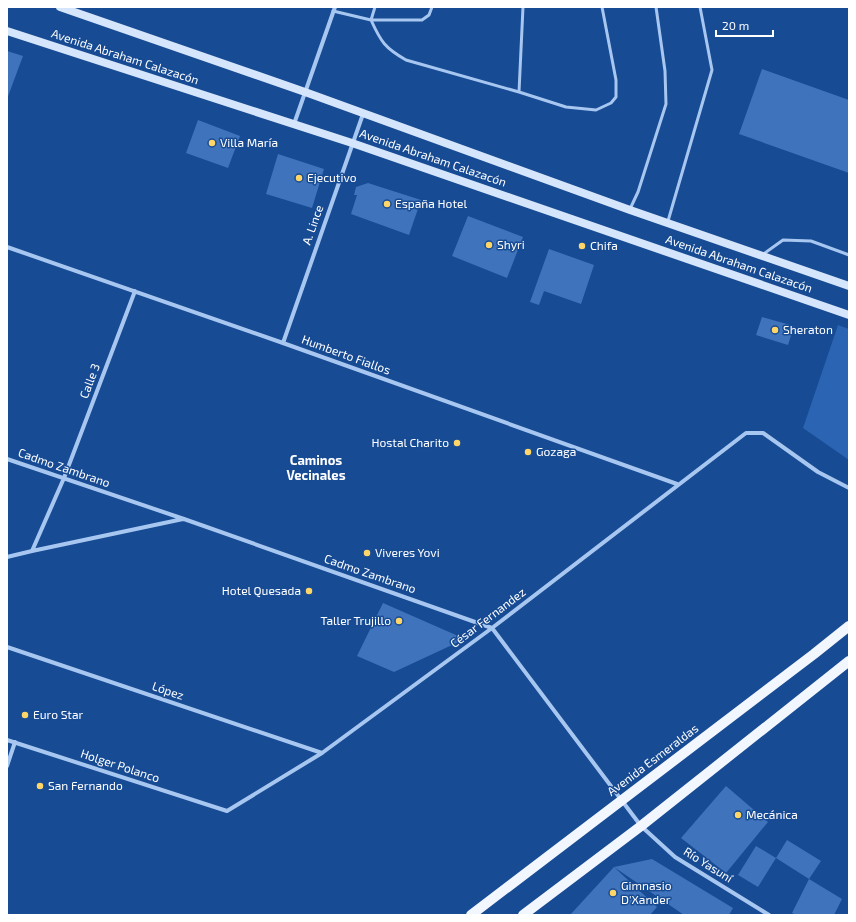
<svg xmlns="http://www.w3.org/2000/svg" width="856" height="922" font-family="'Exo 2',sans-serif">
<rect width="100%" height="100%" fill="#174b94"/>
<path fill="#2a64b3" d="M838 325 849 329V460L803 428Z"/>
<path fill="#3f74bc" d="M7 51 23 56 7 99Z
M762 69 849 100V173L739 134Z
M198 120 240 136 228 168 186 153Z
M278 154 324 169 312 208 266 194Z
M368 183 421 200 409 235 351 214 357 195H354L356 187Z
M468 216 523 237 507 278 452 256Z
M549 249 594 265 581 304 544 291 539 305 530 302Z
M762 317 794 326 788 345 756 335Z
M383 603 465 639 394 672 357 656Z
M726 786 768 822 726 873 681 838Z
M787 840 821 861 809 879 776 858Z
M756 846 776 858 758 887 738 875Z
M652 859 733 908 729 915H684L614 867Z
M614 867 657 907 650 915H570Z
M809 879 842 899 834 915H796L792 913Z"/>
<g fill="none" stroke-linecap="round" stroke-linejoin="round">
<path stroke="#a7c7f1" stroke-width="3" d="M375 7 371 20C381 42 385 48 406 60L519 92 566 107 596 110 611 103 616 97V80L602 7
M333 11 371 20H422L429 15 432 7
M519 92 523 7
M630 209 638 192 666 104 665 71 656 7
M668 221 712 70 700 7
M762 255 783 240 811 241 849 255"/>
<path stroke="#a7c7f1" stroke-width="4" d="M294 124 335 7
M7 247 283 343 677 484
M283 343 363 114
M7 459 184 519 492 628 641 826 675 857 769 915
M32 551 183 519
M7 557 32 551 64 478 135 291
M7 647 322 753
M7 740 227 811 322 753 492 628 746 433H763L818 472 849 488
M7 766 15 742"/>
<path stroke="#d5e5fb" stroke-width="8" d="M60 7 305 92 630 210 849 286
M7 31 352 143 849 315"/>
<path stroke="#f1f6ff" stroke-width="10" d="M471 915 814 654 849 626
M523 915 641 826 849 661"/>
</g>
<g fill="#ffd667" stroke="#174b94" stroke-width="1.5">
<circle cx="212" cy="143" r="4"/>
<circle cx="299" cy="178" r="4"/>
<circle cx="387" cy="204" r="4"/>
<circle cx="489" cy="245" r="4"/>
<circle cx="582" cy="246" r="4"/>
<circle cx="775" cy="330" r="4"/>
<circle cx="457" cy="443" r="4"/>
<circle cx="528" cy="452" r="4"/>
<circle cx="367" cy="553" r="4"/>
<circle cx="309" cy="591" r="4"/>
<circle cx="399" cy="621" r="4"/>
<circle cx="25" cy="715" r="4"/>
<circle cx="40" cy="786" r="4"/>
<circle cx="738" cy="815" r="4"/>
<circle cx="613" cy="893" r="4"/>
</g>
<g text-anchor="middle" stroke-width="3" stroke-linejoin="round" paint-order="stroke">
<g font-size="12" fill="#fff" stroke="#174b94">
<text transform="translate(125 57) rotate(18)" y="4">Avenida Abraham Calazacón</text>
<text transform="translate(433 158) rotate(19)" y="4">Avenida Abraham Calazacón</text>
<text transform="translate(313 225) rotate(-71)" y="4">A. Lince</text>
<text transform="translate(739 264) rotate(19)" y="4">Avenida Abraham Calazacón</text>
<text transform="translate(346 355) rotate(20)" y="4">Humberto Fiallos</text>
<text transform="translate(90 381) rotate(-69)" y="4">Calle 3</text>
<text transform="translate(64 468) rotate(19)" y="4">Cadmo Zambrano</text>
<text transform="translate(370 574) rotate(19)" y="4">Cadmo Zambrano</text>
<text transform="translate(488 618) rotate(-37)" y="4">César Fernandez</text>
<text transform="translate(168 691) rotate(19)" y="4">López</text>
<text transform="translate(653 760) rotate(-37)" y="4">Avenida Esmeraldas</text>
<text transform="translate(120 766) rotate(18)" y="4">Holger Polanco</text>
<text transform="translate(708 865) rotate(32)" y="4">Río Yasuní</text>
</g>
<g font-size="12" fill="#fff" stroke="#174b94" text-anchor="start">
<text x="220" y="147">Villa María</text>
<text x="307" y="182">Ejecutivo</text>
<text x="395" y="208">España Hotel</text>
<text x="497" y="249">Shyri</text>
<text x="590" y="250">Chifa</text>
<text x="783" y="334">Sheraton</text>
<text x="449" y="447" text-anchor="end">Hostal Charito</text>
<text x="536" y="456">Gozaga</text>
<text x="375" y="557">Viveres Yovi</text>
<text x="301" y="595" text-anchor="end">Hotel Quesada</text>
<text x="391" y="625" text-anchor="end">Taller Trujillo</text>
<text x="33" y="719">Euro Star</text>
<text x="48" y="790">San Fernando</text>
<text x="746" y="819">Mecánica</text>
<text x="621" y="890">Gimnasio<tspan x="621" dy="14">D'Xander</tspan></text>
</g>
<g font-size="13" font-weight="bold" fill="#fff" stroke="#174b94">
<text x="316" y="465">Caminos<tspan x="316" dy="15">Vecinales</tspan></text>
</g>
</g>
<rect width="856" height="922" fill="none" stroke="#ffffff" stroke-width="16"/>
<path d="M716 30v6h57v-6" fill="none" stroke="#ffffff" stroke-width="2"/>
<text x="722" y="30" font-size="12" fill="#ffffff" stroke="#174b94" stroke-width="3" paint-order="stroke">20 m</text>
</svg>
